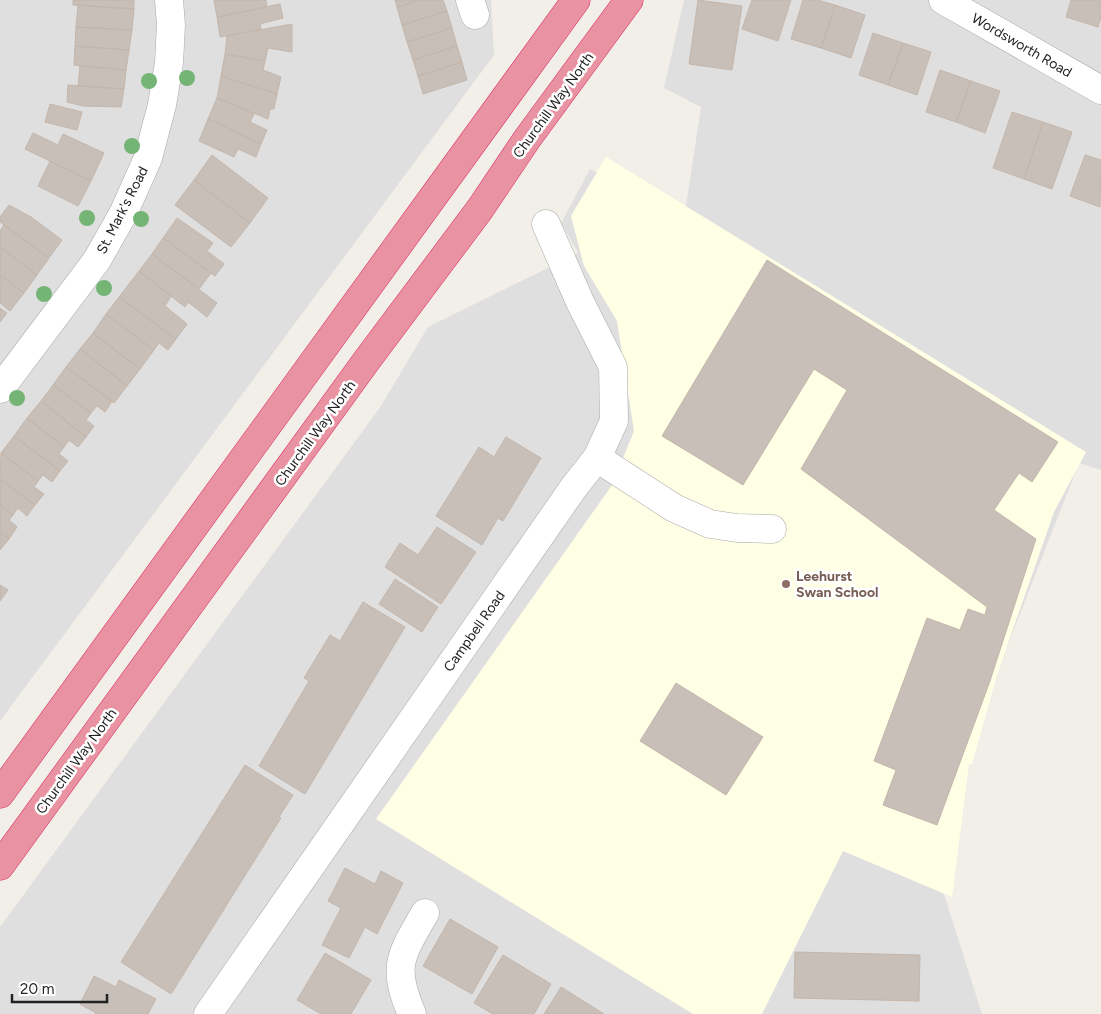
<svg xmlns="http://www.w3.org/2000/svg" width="1101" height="1014" font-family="Figtree,sans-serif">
<rect width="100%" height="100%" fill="#f2efe9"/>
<path fill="#e0dfdf" d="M0 0H491L494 55 0 721Z
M684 0H1101V470L1079 463 980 716 946 828 943 891 982 1014H0V927L381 406 428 327 578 253 561 223 590 169 684 219 701 107 664 88Z"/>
<path fill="#ffffe5" d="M606 157 1086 452 1054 512 997 675 972 764H969L952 897 843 851 762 1014H693L376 819 622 471 619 468 634 431 617 321 584 266 571 216Z"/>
<path fill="#c7bfb8" stroke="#c4b6ab" d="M73 0H134V9L73 5Z
M214 0H266L267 7 217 17Z
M395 0H420L397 7Z
M420 0H443L447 11 402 25 397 7Z
M698 0 742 6 732 70 689 64Z
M752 0H791L778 41 742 29Z
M803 0H818L835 5 821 48 791 39Z
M1071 0H1101V17L1098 27 1066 17Z
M280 4 283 18 260 24 261 29 220 37 217 17Z
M78 5 134 9 132 30 76 27Z
M835 5 865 15 851 58 821 48Z
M447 11 452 28 407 42 402 25Z
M292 24V52L268 48 265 61 225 54 227 36Z
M76 27 132 30 129 50 75 46Z
M452 28 457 46 413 60 407 42Z
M873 33 903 43 888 85 859 75Z
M903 43 931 52 917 95 888 85Z
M75 46 129 50 126 70 74 65Z
M457 46 462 62 418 76 413 60Z
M225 54 265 61 263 70 281 77 277 94 221 76Z
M462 62 467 80 423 94 418 76Z
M80 66 126 70 124 89 78 86Z
M940 70 971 81 956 122 926 112Z
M221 76 277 94 274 109H270L268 119 217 98Z
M971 81 1000 91 985 133 956 122Z
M68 85 124 89 121 107 83 106 67 102Z
M217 98 254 114 250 122 267 130 261 144 208 119Z
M50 104 82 112 77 130 45 122Z
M1012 112 1043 122 1024 179 993 168Z
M208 119 261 144 256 157 238 149 234 157 199 141Z
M1043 122 1072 132 1052 189 1024 179Z
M33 133 58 145 63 134 104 153 91 181 25 149Z
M212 155 268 198 250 223 194 180Z
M1085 155 1101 160 1100 207 1070 196Z
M50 161 91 181 78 206 38 186Z
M194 180 250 223 231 247 175 205Z
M9 205 31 217 62 240 49 258 0 222V217Z
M177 218 213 243 207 251 224 264 215 276 163 238Z
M4 225 49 258 37 275 0 247V231Z
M163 238 211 273 199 289 152 254Z
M0 247 37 275 24 293 0 275Z
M152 254 217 303 207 317 188 302 185 307 139 271Z
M767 260 1058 442 1032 482 1019 473 994 510 1036 539 990 681 937 825 883 805 896 770 874 761 927 618 960 630 968 609 985 615 987 607 801 469 847 390 814 369 743 485 662 436Z
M139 271 171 296 165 306 187 324 176 339 119 297Z
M0 275 24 293 10 311 0 303Z
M119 297 176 339 168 350 159 343 154 350 106 314Z
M0 308 7 313 0 322Z
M106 314 154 350 140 369 93 333Z
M93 333 140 369 127 386 80 349Z
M80 349 127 386 114 403 66 367Z
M66 367 112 401 105 412 97 406 91 413 53 385Z
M53 385 91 413 86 420 94 426 86 437 41 401Z
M41 401 86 437 78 447 69 440 64 447 27 418Z
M27 418 64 447 59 454 68 461 60 471 14 436Z
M14 436 60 471 52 482 43 475 38 481 1 453Z
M506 437 541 458 503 521 498 518 482 545 436 516 479 447 494 457Z
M1 453 38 481 34 487 44 494 35 505 0 479Z
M0 479 35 505 27 516 18 508 13 515 0 505Z
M0 505 13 515 9 520 17 527 9 539 0 532Z
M437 527 476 552 441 604 385 567 400 543 418 555Z
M0 532 9 539 0 550Z
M395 579 438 607 422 632 379 604Z
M0 585 8 590 0 601Z
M363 602 405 627 305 794 259 766 309 681 304 678 330 635 340 641Z
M676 683 763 737 726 795 640 741Z
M245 765 293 795 279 817 281 818 171 994 121 962Z
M345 868 375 884 381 871 403 883 377 934 365 927 349 958 322 945 341 908 328 901Z
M450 919 498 947 472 994 423 966Z
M795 952 920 955 919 1001 794 998Z
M325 953 371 980 351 1014H321L297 1000Z
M503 955 551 984 534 1014H493L474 1003Z
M94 976 116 987 119 980 156 999 148 1014H95L96 1013 80 1004Z
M561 987 604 1014H544Z"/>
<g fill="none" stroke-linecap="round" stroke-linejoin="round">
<defs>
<path id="minor" d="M470 0 475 15
M943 0 1101 90
M0 389 97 260 123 214 148 158 162 105 169 63 171 25 169 0
M597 458 674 508 710 524 737 528 772 529
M208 1014 574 487 597 458 614 421 613 367 580 302 546 224
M412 1014C391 966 401 955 425 913"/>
<path id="highway" d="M0 794 576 0
M0 866 367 360 480 209 527 139 629 0"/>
</defs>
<use href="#minor" stroke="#a9a9a9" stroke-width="29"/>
<use href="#highway" stroke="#dc2a67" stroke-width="29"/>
<use href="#minor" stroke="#fff" stroke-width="28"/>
<use href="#highway" stroke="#e892a2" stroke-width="28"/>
</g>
<g fill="#74b475">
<circle cx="187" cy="78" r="8"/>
<circle cx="149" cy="81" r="8"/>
<circle cx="132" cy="146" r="8"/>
<circle cx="87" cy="218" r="8"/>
<circle cx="141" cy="219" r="8"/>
<circle cx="104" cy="288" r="8"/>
<circle cx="44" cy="294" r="8"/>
<circle cx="17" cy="398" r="8"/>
</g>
<circle fill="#8d6e63" stroke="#fff" stroke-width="2" cx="786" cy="584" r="5"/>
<g text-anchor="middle" stroke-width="5" stroke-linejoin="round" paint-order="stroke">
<g font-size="14" fill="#222" stroke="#fff">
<text transform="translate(1022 45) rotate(30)" y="5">Wordsworth Road</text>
<text transform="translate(553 105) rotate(-54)" y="5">Churchill Way North</text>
<text transform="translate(122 210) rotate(-63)" y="5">St. Mark's Road</text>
<text transform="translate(315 433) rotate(-54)" y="5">Churchill Way North</text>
<text transform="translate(474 631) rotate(-55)" y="5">Campbell Road</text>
<text transform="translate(76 761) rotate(-54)" y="5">Churchill Way North</text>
</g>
<g font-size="14" font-weight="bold" fill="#785e54" stroke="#fff" text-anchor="start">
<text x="796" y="581">Leehurst<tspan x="796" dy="16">Swan School</tspan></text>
</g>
</g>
<path d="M12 994v8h95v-8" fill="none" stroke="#222222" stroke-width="2.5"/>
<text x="20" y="994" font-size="15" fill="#222222" stroke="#ffffff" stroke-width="4" paint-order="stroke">20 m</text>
</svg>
